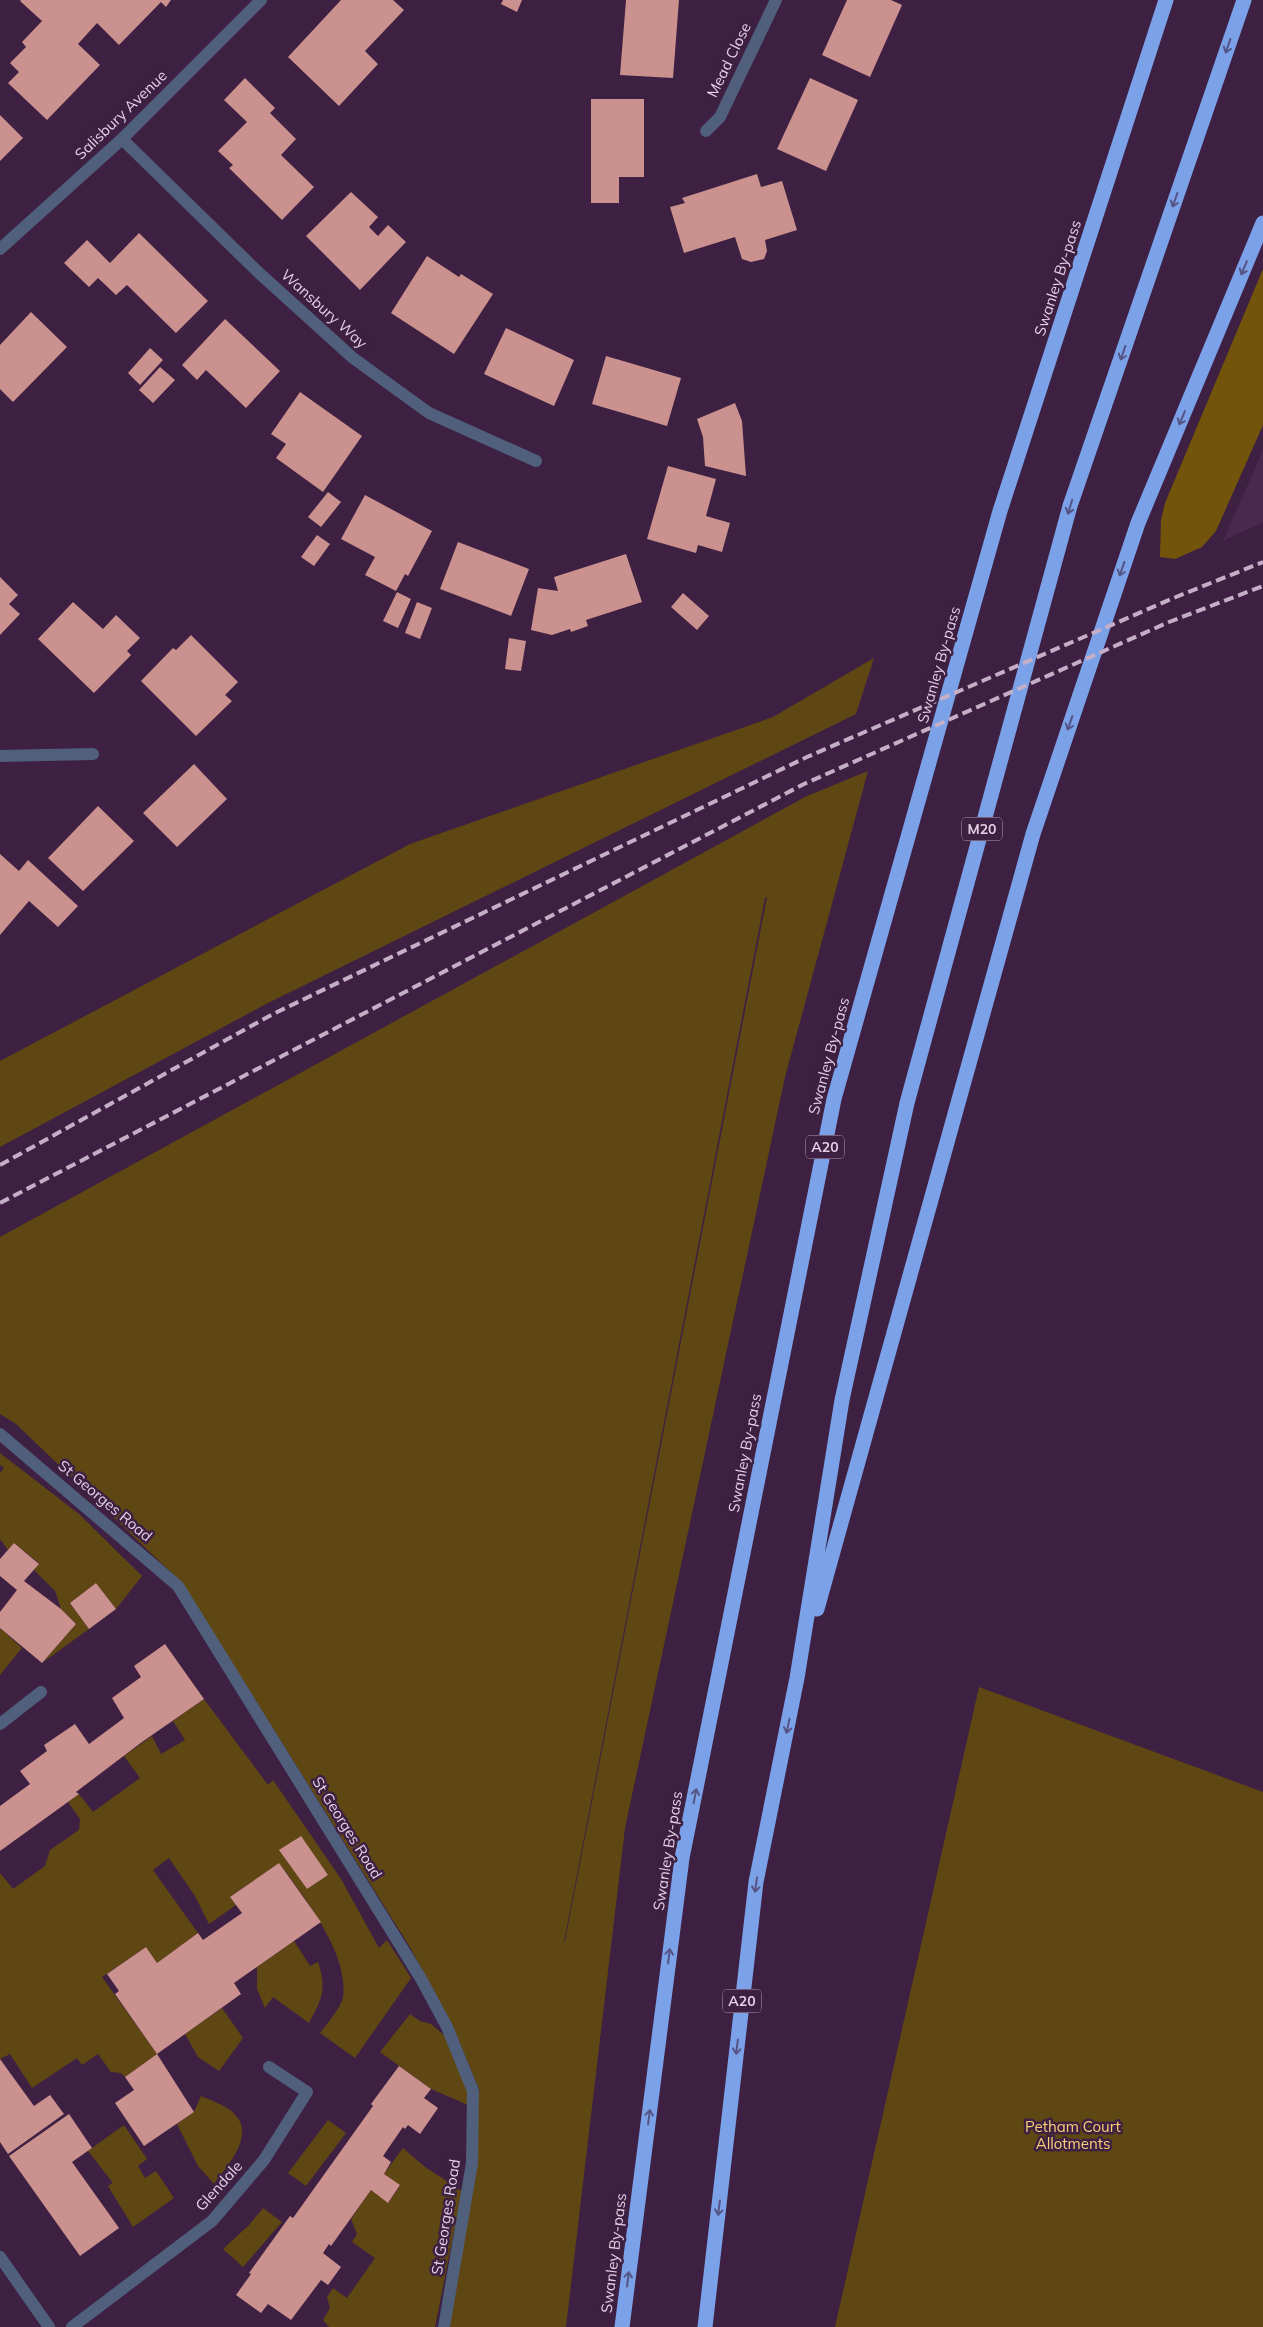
<svg xmlns="http://www.w3.org/2000/svg" width="1263" height="2327" font-family="Mulish,sans-serif">
<rect width="100%" height="100%" fill="#3e2042"/>
<path fill="#4b2850" d="M1263 450V522L1223 541Z"/>
<path fill="#5f4713" fill-rule="evenodd" d="M874 658 856 714 268 1003 0 1147V1061L410 844 773 717Z
M868 771 785 1077 625 1828 566 2327H450L475 2094 480 2092 452 2024 408 1944 182 1583 16 1424 0 1414V1237L807 796ZM767 897 565 1941 564 1942 765 898Z
M0 1453 79 1514 142 1576 116 1609 96 1583 70 1603 89 1629 42 1663 76 1624 61 1609 55 1591 34 1570 39 1563 14 1543 8 1550 0 1539V1473L4 1468 0 1465Z
M0 1628 22 1648 0 1675Z
M979 1687 1263 1792V2327H835Z
M204 1699 268 1785 273 1780 341 1879 379 1948 387 1940 411 1978 355 2058 320 2033C326 2025 342 2006 343 1997 349 1953 304 1897 279 1863L230 1897 236 1905 209 1924 195 1896 169 1858 153 1870 198 1933 157 1963 146 1947 102 1977 157 2054 125 2077 121 2073 111 2072 98 2054 82 2065 77 2058 32 2088 10 2054 0 2059V1873L13 1889 45 1866 50 1850 79 1830 80 1819 68 1802 79 1794 93 1812 140 1778 124 1756 152 1736 161 1754 185 1740 173 1721ZM300 1836 328 1875 307 1889 280 1851Z
M294 1941 310 1966 318 1962C327 1989 322 1999 309 2023L273 1997 265 2008 257 1989V1967Z
M222 2008 243 2038 219 2071 198 2057 185 2034Z
M410 2014 420 2021 431 2024 445 2036 468 2093V2105L431 2089 380 2052Z
M201 2096C210 2100 222 2104 230 2110 259 2132 229 2163 214 2184L198 2166 177 2124 194 2112Z
M328 2120 346 2133 306 2186 288 2173Z
M124 2125 147 2159 138 2166 145 2178 156 2171 174 2198 133 2227 108 2186 113 2183 88 2151Z
M403 2148 425 2167 462 2191 435 2327H329L323 2320 330 2308 327 2297 333 2288 347 2298 375 2258 352 2242 357 2234 351 2219 371 2190 389 2202 400 2186 384 2174Z
M263 2208 282 2222 243 2267 223 2249 249 2225Z"/>
<path fill="#73540b" d="M1263 269V425L1216 531 1202 547 1175 559 1160 557 1161 520 1165 503Z"/>
<path fill="#cb918e" d="M21 0H171L166 7 161 2 119 45 97 23 78 44 100 65 47 120 8 83 19 72 10 63 26 47 22 42 42 21 20 1Z
M341 0H393L404 10 365 51 378 64 339 106 288 57Z
M503 0H522L517 12 501 4Z
M626 0H679L673 78 620 75Z
M847 0H891L902 5 870 77 822 55Z
M245 78 275 108 270 113 296 139 281 155 314 187 282 220 229 168 233 165 218 151 247 122 224 100Z
M810 78 858 100 826 171 777 149Z
M591 99H644V177H619V203H591Z
M0 115 23 138 0 161Z
M757 174 761 187 782 181 797 230 765 240 767 251 764 259 751 262 742 259 735 237 684 253 670 207 685 203 682 198Z
M351 192 378 217 369 227 378 236 388 225 406 242 360 290 306 236Z
M139 233 208 301 176 333 127 285 116 295 98 278 89 287 64 263 87 240 110 263Z
M427 256 459 277 461 274 493 294 454 354 391 313Z
M31 312 67 347 13 402 0 389V345Z
M225 319 280 371 246 408 206 370 197 380 182 365Z
M506 328 574 360 554 406 484 374Z
M150 348 163 360 140 385 128 373Z
M606 356 681 378 667 426 592 404Z
M160 367 175 380 153 403 139 390Z
M300 392 362 436 323 492 276 458 286 444 271 434Z
M735 403 742 421 746 476 705 466 703 437 697 419Z
M668 466 716 479 706 516 730 523 722 552 698 545 696 553 647 539Z
M328 492 341 502 321 527 308 517Z
M365 495 432 531 408 576 405 574 396 591 365 575 375 557 341 539Z
M317 535 330 544 314 566 301 557Z
M458 542 529 569 511 616 440 589Z
M626 554 642 602 586 620 588 626 571 632 570 629 552 635 531 630 538 588 558 591 554 577Z
M0 577 18 595 9 604 20 614 0 635Z
M397 592 411 599 398 628 383 621Z
M683 593 709 616 697 630 671 607Z
M73 602 103 629 116 615 140 638 127 651 131 655 94 693 38 639Z
M417 602 432 608 420 639 405 633Z
M191 635 238 682 225 695 232 701 196 736 141 681 173 648 176 650Z
M509 638 526 641 521 671 505 669Z
M194 764 227 799 177 847 143 813Z
M98 806 134 841 83 891 48 858Z
M0 854 19 871 28 860 78 906 58 927 29 901 0 935Z
M14 1543 39 1564 24 1581 61 1609 76 1624 42 1663 0 1628V1612L17 1590 0 1576V1559Z
M96 1583 116 1609 89 1629 70 1603Z
M165 1644 204 1699 142 1742 76 1792 79 1794 0 1851V1806L30 1784 20 1771 47 1751 44 1745 75 1724 89 1744 124 1718 112 1698 141 1677 134 1666Z
M301 1836 328 1875 307 1889 279 1850Z
M279 1863 321 1922 234 1983 241 1994 157 2054 115 1994 119 1991 107 1974 146 1947 157 1963 198 1933 203 1940 242 1913 230 1897Z
M157 2054 194 2112 144 2146 115 2103 134 2090 125 2077Z
M0 2059 34 2106 50 2095 64 2114 8 2154 0 2142Z
M399 2066 431 2089 424 2098 438 2108 420 2134 408 2125 405 2129 403 2127 383 2156 391 2162 384 2174 400 2185 388 2203 371 2190 331 2246 329 2244 323 2253 341 2267 328 2285 321 2280 291 2320 268 2304 261 2313 236 2295 251 2274 249 2273 290 2216 293 2218 373 2106 371 2104Z
M69 2114 92 2148 72 2162 119 2228 80 2256 9 2156Z"/>
<g fill="none" stroke-linecap="round" stroke-linejoin="round">
<path stroke="#4f5f7c" stroke-width="12" d="M706 131 720 117 776 0
M122 139 258 272 353 358 429 413 536 461
M0 249 122 139 261 0
M0 756 93 754
M0 1434 178 1586 420 1977 447 2027 473 2091 472 2163 444 2327
M0 1724 41 1692
M0 2257 49 2327
M72 2327 212 2221 264 2160 307 2092 269 2067"/>
<path stroke="#7ba1e9" stroke-width="15" d="M817 1609 1033 834 1138 523 1263 223
M622 2327 682 1858 834 1099 1000 511 1166 0
M705 2327 756 1882 797 1678 842 1400 907 1103 1070 506 1244 0"/>
<path stroke="#c5afc7" stroke-width="4" stroke-dasharray="10 5" stroke-linecap="butt" d="M0 1165 273 1014 807 757 1176 597 1263 562
M0 1203 804 784 1169 622 1263 586"/>
</g>
<defs><path id="oneway-shaft" d="M-6 0H5M1.5-3L5.5 0L1.5 3" fill="none" stroke-width="1.6" stroke-linecap="round" stroke-linejoin="round" transform="scale(1.25)"/></defs>
<g stroke="#565485">
<use href="#oneway-shaft" transform="translate(1228 46) rotate(109)"/>
<use href="#oneway-shaft" transform="translate(1175 200) rotate(109)"/>
<use href="#oneway-shaft" transform="translate(1244 268) rotate(113)"/>
<use href="#oneway-shaft" transform="translate(1123 353) rotate(109)"/>
<use href="#oneway-shaft" transform="translate(1182 418) rotate(113)"/>
<use href="#oneway-shaft" transform="translate(1070 507) rotate(107)"/>
<use href="#oneway-shaft" transform="translate(1122 569) rotate(109)"/>
<use href="#oneway-shaft" transform="translate(1070 723) rotate(109)"/>
<use href="#oneway-shaft" transform="translate(788 1726) rotate(101)"/>
<use href="#oneway-shaft" transform="translate(695 1796) rotate(-79)"/>
<use href="#oneway-shaft" transform="translate(756 1885) rotate(98)"/>
<use href="#oneway-shaft" transform="translate(669 1956) rotate(-83)"/>
<use href="#oneway-shaft" transform="translate(737 2047) rotate(97)"/>
<use href="#oneway-shaft" transform="translate(649 2117) rotate(-83)"/>
<use href="#oneway-shaft" transform="translate(719 2208) rotate(97)"/>
<use href="#oneway-shaft" transform="translate(628 2279) rotate(-83)"/>
</g>
<g text-anchor="middle" stroke-width="5" stroke-linejoin="round" paint-order="stroke">
<g fill="#3e2042" stroke="#b29bb5" stroke-width="1">
<rect x="962" y="817.5" width="40" height="23" rx="4"/>
<rect x="806" y="1135.5" width="38" height="23" rx="4"/>
<rect x="723" y="1989.5" width="38" height="23" rx="4"/>
</g>
<g font-size="14" font-weight="bold" fill="#e4d0e6">
<text x="982" y="834">M20</text>
<text x="825" y="1152">A20</text>
<text x="742" y="2006">A20</text>
</g>
<g font-size="15" fill="#e4d0e6" stroke="#3e2042">
<text transform="translate(729 60) rotate(-64)" y="5">Mead Close</text>
<text transform="translate(121 115) rotate(-44)" y="5">Salisbury Avenue</text>
<text transform="translate(1058 278) rotate(-72)" y="5">Swanley By-pass</text>
<text transform="translate(324 309) rotate(42)" y="5">Wansbury Way</text>
<text transform="translate(939 665) rotate(-74)" y="5">Swanley By-pass</text>
<text transform="translate(829 1056) rotate(-75)" y="5">Swanley By-pass</text>
<text transform="translate(745 1453) rotate(-79)" y="5">Swanley By-pass</text>
<text transform="translate(105 1501) rotate(40)" y="5">St Georges Road</text>
<text transform="translate(347 1828) rotate(58)" y="5">St Georges Road</text>
<text transform="translate(668 1851) rotate(-81)" y="5">Swanley By-pass</text>
<text transform="translate(219 2186) rotate(-48)" y="5">Glendale</text>
<text transform="translate(446 2217) rotate(-81)" y="5">St Georges Road</text>
<text transform="translate(614 2253) rotate(-83)" y="5">Swanley By-pass</text>
</g>
<g font-size="15" fill="#face78" stroke="#3e2042">
<text x="1073" y="2132">Petham Court<tspan x="1073" dy="17">Allotments</tspan></text>
</g>
</g>
</svg>
